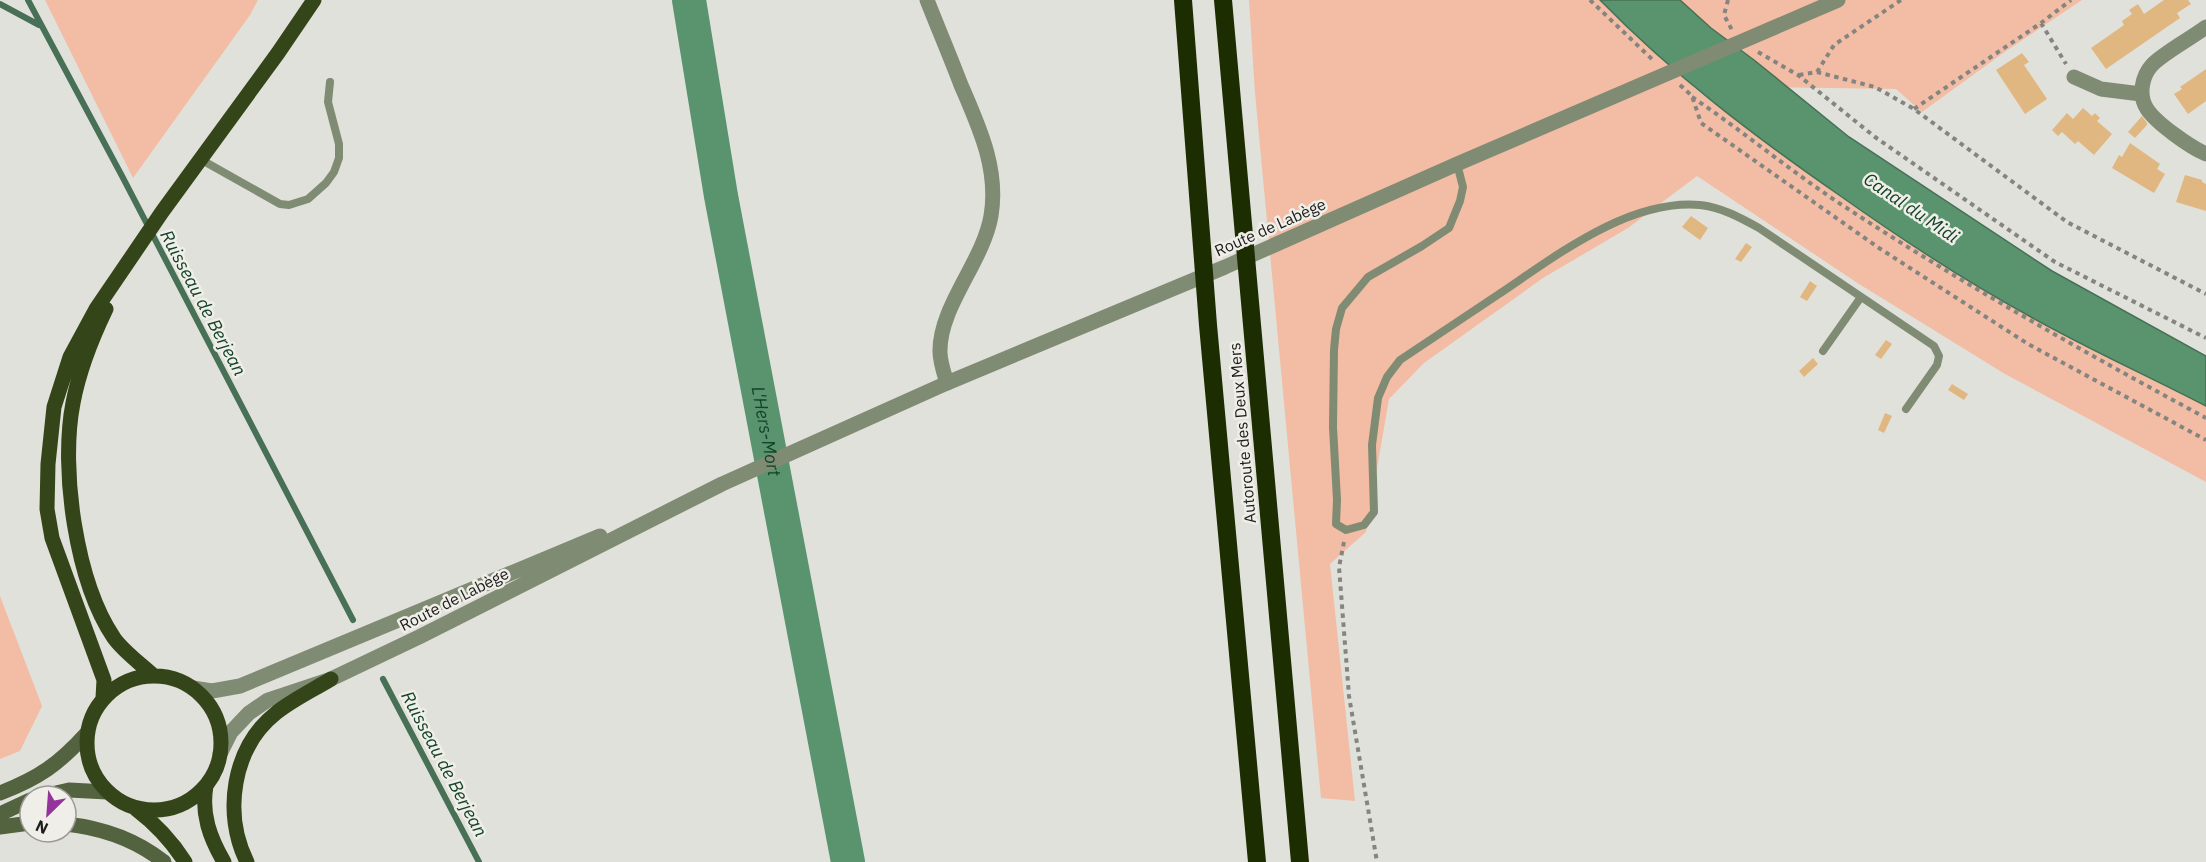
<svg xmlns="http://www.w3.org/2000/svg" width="2206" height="862" font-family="'IBM Plex Sans',sans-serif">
<rect width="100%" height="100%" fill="#e1e1db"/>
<path fill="#f2bda4" d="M45 0H258L250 15 133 178Z
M1249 0H2082L2006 51 1922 112 1896 89 1692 86C1799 171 1912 250 2031 317 2088 349 2148 376 2206 406V482L2005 374 1859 284 1697 176 1628 228 1543 278 1424 363 1389 399 1366 532 1330 564 1355 801 1321 798 1255 93Z
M0 596 42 706 20 751 0 759Z"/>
<path fill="#59946f" stroke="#477056" stroke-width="1.5" d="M1600 0H1680L1711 28 1754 60 1849 137 2052 271 2206 356V406C2148 376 2088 349 2031 317 1965 281 1901 239 1839 195 1754 136 1672 74 1600 0Z"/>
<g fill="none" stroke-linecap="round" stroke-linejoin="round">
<path stroke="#477056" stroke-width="6" d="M28 0 122 176 353 620
M0 4 39 25
M383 679 479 862"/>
<path stroke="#59946f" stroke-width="34" id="s1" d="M689 0 721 196 848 862"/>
</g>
<path fill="#e0b781" d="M2164 0H2188L2191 4 2177 13 2180 18 2106 69 2091 48 2124 25 2122 21 2132 14 2129 10 2138 4 2144 14Z
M2022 53 2029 62 2024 65 2047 99 2025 114 1996 70Z
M2206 69V101L2188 114 2174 94 2182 89 2180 87Z
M2083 108 2092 116 2095 113 2100 118 2097 121 2112 134 2094 155 2078 141 2075 144 2062 132 2058 136 2052 130 2067 113 2073 119Z
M2142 116 2147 123V125L2135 138 2128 132Z
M2130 143 2160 164 2157 169 2165 174 2154 193 2112 168 2119 155 2122 157Z
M2185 175 2202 180V182L2206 184V211L2176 202Z
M1691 216 1708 228 1700 240 1682 227Z
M1746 243 1752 247 1741 262 1735 259Z
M1810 281 1817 286 1807 301 1800 297Z
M1886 340 1892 344 1881 359 1875 355Z
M1813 358 1818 364 1804 377 1799 371Z
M1952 384 1968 394 1964 400 1948 390Z
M1885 413 1892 416 1884 433 1878 430Z"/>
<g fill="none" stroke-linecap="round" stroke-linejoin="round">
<path stroke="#848480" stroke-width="4" stroke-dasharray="4.5 4.5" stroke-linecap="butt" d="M1590 0 1655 62
M1728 0 1724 15 1732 30
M2041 23 2066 64
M1758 52 1798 75 1875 137 2055 262 2206 338
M1817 72 1834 45 1901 0
M1799 75 1817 72 1875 87 1914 109 2067 222 2206 294
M1680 85 1692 96 1701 123 1879 248 2028 344 2206 440
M1692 97C1741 130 1787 168 1836 201 1956 280 2080 350 2206 418
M1914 109 2041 23 2071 0
M1344 542 1339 567 1349 696 1377 862"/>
<path stroke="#808b73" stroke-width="8" d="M200 159 280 204 289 205 308 199 326 183 334 172 339 158V144L328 102 330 82
M1457 164 1463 187 1460 201 1449 228 1422 246 1368 277 1342 308 1336 329 1334 350 1333 427 1337 500 1336 524 1346 530 1364 525 1374 512 1372 445 1378 398 1387 377 1400 360C1433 338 1466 316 1499 294 1556 256 1628 199 1700 205 1721 207 1741 218 1759 228L1934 346 1939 356 1937 365 1906 409
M1823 351 1861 297"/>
<path stroke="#808b73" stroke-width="15" d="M927 0C938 28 950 56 961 85 979 127 999 169 991 216 983 262 939 307 940 352 940 362 944 373 947 383
M2206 27C2193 37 2162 54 2152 65 2142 76 2138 95 2147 109 2156 123 2190 147 2206 154
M2074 77 2101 89 2141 94"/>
<path stroke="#808b73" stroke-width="15" d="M193 688 212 691 240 686 600 536
M220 754 231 732 249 713 268 700 331 679 419 637 722 484 947 383 1225 267 1457 164 1838 0"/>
<path stroke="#53633f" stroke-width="15" d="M0 793C39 778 59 764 87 733
M43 796 69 790 107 792
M0 814 30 800
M66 824C103 828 135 839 164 862
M0 827 30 823"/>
<path stroke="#344619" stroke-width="15" d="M106 309C92 338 79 371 73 403 60 469 76 582 114 638 124 652 141 664 154 676
M87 743a67 67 0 1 1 134 0a67 67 0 1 1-134 0Z
M103 698 104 680 52 538 47 509 48 464 54 407 70 357 96 309 162 212 278 53 314 0
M206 786C201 814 210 838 224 862
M136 809C157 825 171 840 185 862
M247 862C223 814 232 748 276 713 292 700 313 690 331 679"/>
<path stroke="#1d2d02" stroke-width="18" d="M1183 0 1208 325 1257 862
M1223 0 1300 862"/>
</g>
<g text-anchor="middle" stroke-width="5" stroke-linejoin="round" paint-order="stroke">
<g font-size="16" fill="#1d1d1b" stroke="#efeee8">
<text transform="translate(1270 227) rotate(-24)" y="6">Route de Labège</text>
<text transform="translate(1242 433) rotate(-95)" y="6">Autoroute des Deux Mers</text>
<text transform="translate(454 599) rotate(-27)" y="6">Route de Labège</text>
</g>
<g font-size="18" font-style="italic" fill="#124227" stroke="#efeee8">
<text transform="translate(1911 208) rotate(34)" y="6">Canal du Midi</text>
<text transform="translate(203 303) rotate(62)" y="6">Ruisseau de Berjean</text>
<text dy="6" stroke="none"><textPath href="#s1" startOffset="438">L'Hers-Mort</textPath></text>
<text transform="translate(444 764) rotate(62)" y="6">Ruisseau de Berjean</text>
</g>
</g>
<g transform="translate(48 814) rotate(205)"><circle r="28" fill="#efeee8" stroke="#9b9a96" stroke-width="1.5"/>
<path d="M0-4.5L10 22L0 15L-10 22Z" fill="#93339b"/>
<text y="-9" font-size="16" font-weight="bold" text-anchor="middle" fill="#1d1d1b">N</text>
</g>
</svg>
